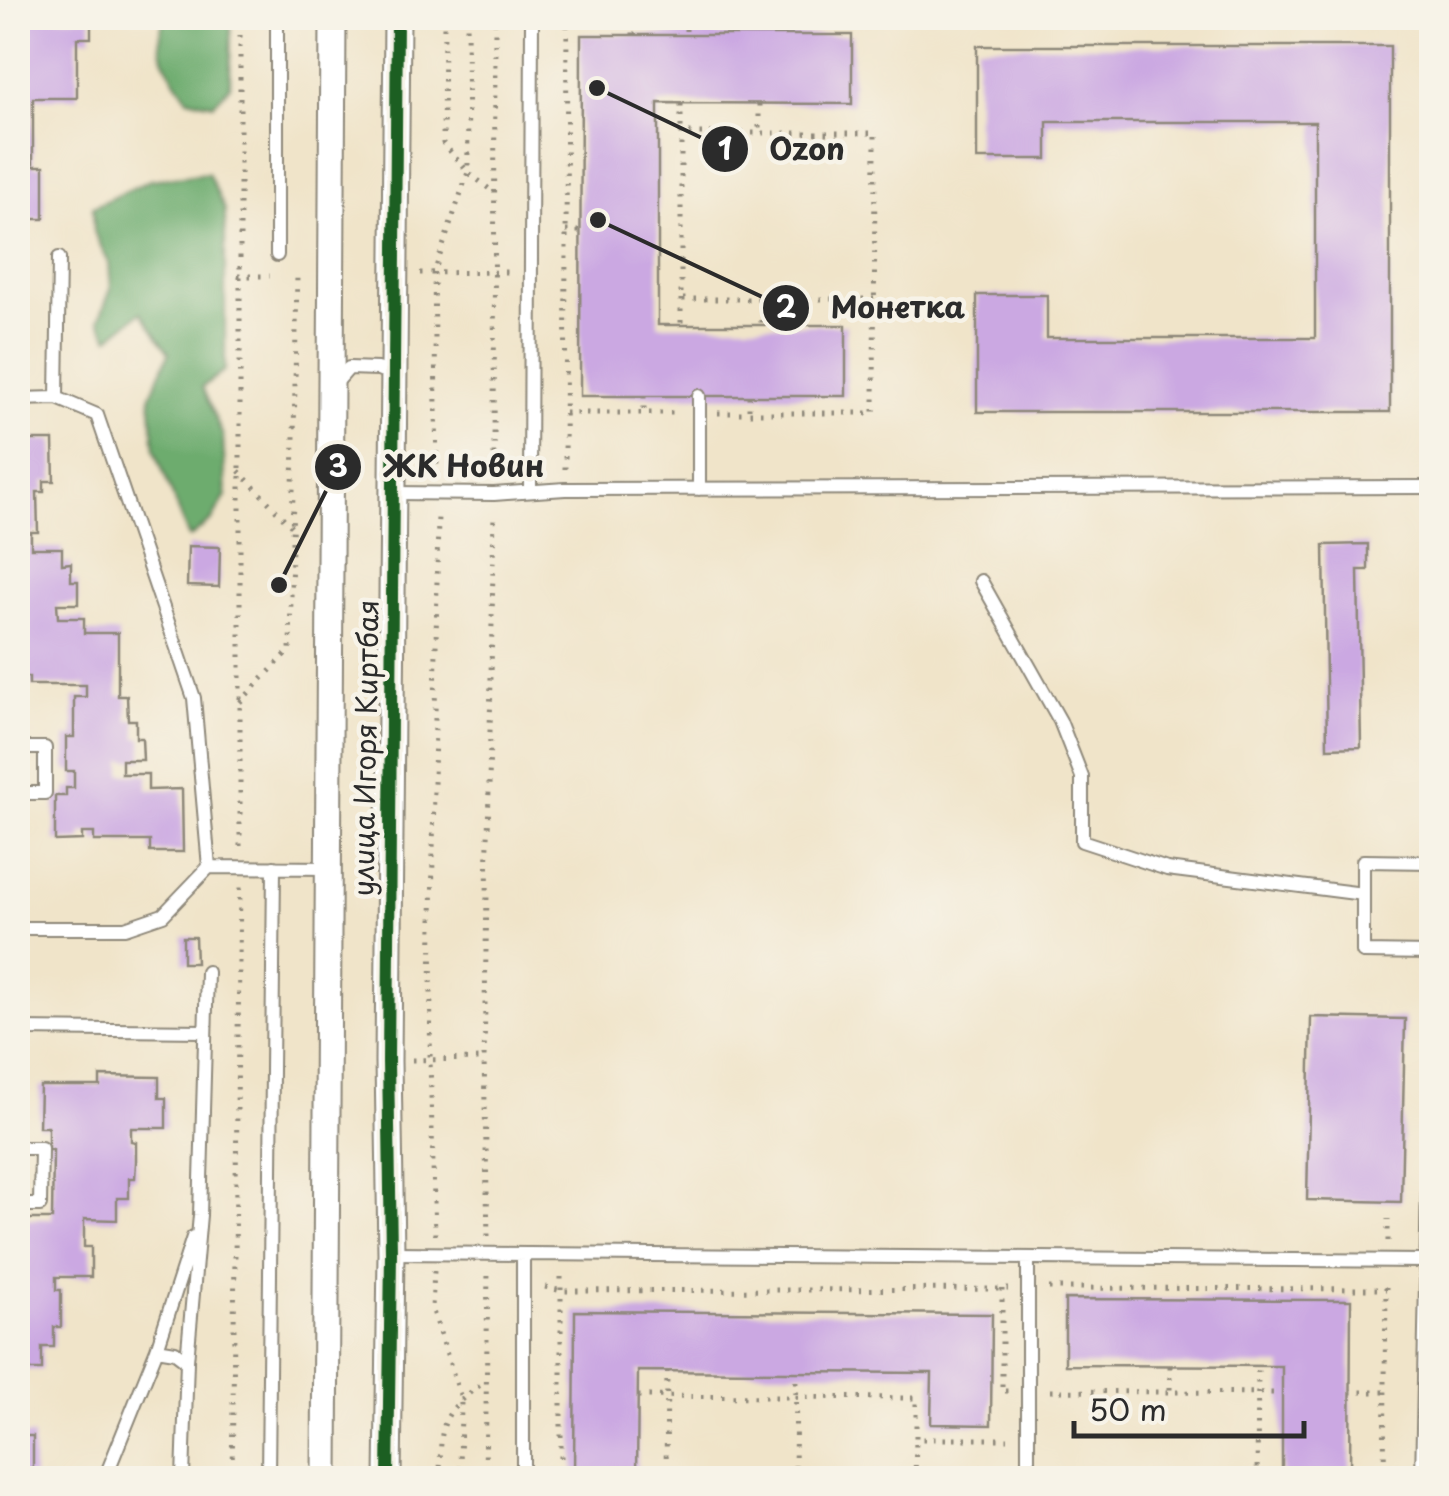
<svg xmlns="http://www.w3.org/2000/svg" width="1449" height="1496" font-family="'Playpen Sans',sans-serif">
<rect width="100%" height="100%" fill="#f7f3e8"/>
<filter id="ink" filterUnits="userSpaceOnUse"><feTurbulence type="fractalNoise" baseFrequency=".01" numOctaves="2"/><feDisplacementMap in="SourceGraphic" scale="20" xChannelSelector="R" yChannelSelector="G"/><feConvolveMatrix kernelMatrix="1 2 1 2 8 2 1 2 1" color-interpolation-filters="sRGB"/></filter>
<filter id="wash" filterUnits="userSpaceOnUse"><feTurbulence type="fractalNoise" baseFrequency=".0048" numOctaves="4" result="noise"/><feDisplacementMap in="SourceGraphic" scale="40" xChannelSelector="R" yChannelSelector="G"/><feGaussianBlur stdDeviation="2.25" result="paint"/><feColorMatrix in="noise" values="0 0 0 0 0 0 0 0 0 0 0 0 0 0 0 0 0 1.4 0 .05"/><feComposite in="paint" operator="in"/></filter>
<g filter="url(#wash)">
<rect width="100%" height="100%" fill="#f0e4c9"/>
<path fill="#6dac6e" stroke="#4c6c4c" stroke-width="2.5" d="M164 18H231L230 86 214 104 188 99C168 69 153 54 164 18Z
M208 173 225 210V370L202 387 223 436 226 496 212 520 189 538 155 450 150 397 169 353 141 312 109 338 99 320 111 289 109 263 94 232 93 207 150 180Z"/>
<g id="blocks">
<path fill="#cba8e2" d="M18 18H91V38H77V98H33V166H44V219H18Z
M581 35H852V104L658 103V325H846V396H580Z
M977 46H1390V412H977V295H1047V338H1315V122H1047V159H977Z
M18 440H53L54 481H44V492H37L38 532H31V548H62V564L71 563V581H78V604H57L58 618H84V633H118V696H127L128 720H136V738H142L143 760H122V774H148V790L182 789 183 852H150V841H94V833H82V840L55 841V796H66V788H74V771H66V737H74V697H86V685H29V677H18Z
M1368 544V570H1358L1361 747 1327 748 1324 545Z
M188 546 220 547 219 587 187 586Z
M183 937H195L196 963H183Z
M1311 1017 1405 1019 1401 1202 1307 1200Z
M100 1076 159 1077V1098H166V1128H131V1141L136 1142V1162L135 1178H129V1198H117V1220L84 1219V1247H91V1277H56V1290H61V1327H54V1347H42V1370H18V1235H26V1219H52L53 1150H48V1127H39L40 1086H100Z
M1065 1299 1351 1300 1350 1478H1282V1366L1065 1365Z
M575 1311 992 1314 991 1425 931 1424 932 1373 638 1371 637 1478H574Z
M18 1426H24L23 1436H33V1477H18Z"/>
</g>
</g>
<g filter="url(#ink)">
<use href="#blocks" fill-opacity="0" stroke="#8e887a" stroke-width="2.5"/>
<g fill="none" stroke-linecap="round" stroke-linejoin="round">
<defs>
<path id="service" d="M277 255V18
M334 385 349 368 378 369 392 375
M699 396V489
M57 398 59 258
M18 399 57 398 97 415 194 698 209 867
M530 491 532 18
M394 493 494 494 565 489 1432 487
M981 581 1060 721 1082 777V841L1167 869 1363 894
M18 748H45V793H18
M1432 862 1363 861V952L1432 953
M18 928H125L163 915 209 867 328 868
M18 1029 205 1031
M18 1148H41L40 1205H18
M391 1253 1426 1261
M1028 1259V1478
M157 1349 175 1352 187 1361
M105 1478 157 1349 193 1237
M183 1478 187 1361 200 1215 207 972
M268 1478 274 867
M523 1478V1254
M1422 1478 1432 986"/>
<path id="minor" d="M325 1478C324 991 334 505 333 18
M388 1478 391 1253 388 1061 397 18"/>
</defs>
<use href="#service" stroke="#8e887a" stroke-width="16"/>
<use href="#minor" stroke="#8e887a" stroke-width="29"/>
<path stroke="#8e887a" stroke-width="5" stroke-dasharray="2.5 8" stroke-linecap="butt" d="M449 18 444 23 443 143 468 172 493 192
M686 18V35
M784 18V35
M633 35V18
M681 104V133
M759 104V133
M566 231H581
M420 273 509 272
M238 276H270
M681 299V325
M761 299V325
M644 396V413
M749 396V413
M565 413H677
M718 413H874L875 133H681V299H874
M565 469 567 18
M239 471 291 526
M437 475 434 273 468 172 467 18
M494 476 495 18
M240 702 290 650 297 276
M240 846V18
M412 1060 484 1059
M435 1235 430 1060 438 511
M488 1236 484 1059 494 512
M1388 1241V1219
M434 1271 432 1308 461 1398 460 1478
M561 1277V1478
M545 1287 562 1291 1008 1289
M1049 1288 1386 1289
M1002 1289V1391H1009
M1170 1366V1392
M1050 1391 1282 1393
M1350 1392H1384
M638 1396 916 1398V1439H1008
M232 1478 240 887
M440 1478C441 1424 438 1414 486 1381
M485 1478 488 1272
M666 1478 667 1371
M795 1478 796 1372
M915 1478 916 1439
M1257 1478 1258 1366
M1384 1478 1386 1287"/>
<use href="#service" stroke="#fff" stroke-width="12"/>
<use href="#minor" stroke="#fff" stroke-width="25"/>
<defs>
<path id="cycleway" d="M388 1478 391 1253 388 1061 397 18"/>
</defs>
<use href="#cycleway" stroke="#f7f3e8" stroke-width="19"/>
<use href="#cycleway" stroke="#1b5e20" stroke-width="12"/>
</g>
</g>
<g text-anchor="middle" stroke-width="9" stroke-linejoin="round" paint-order="stroke">
<g font-size="28" fill="#2b2b2b" stroke="#f7f3e8">
<text transform="translate(366 748) rotate(-89)" y="10">улица Игоря Киртбая</text>
</g>
</g>
<path fill="none" stroke="#2b2b2b" stroke-width="4" d="M597 88L725 149M598 220L786 308M279 585L338 467"/>
<g fill="#2b2b2b" stroke="#f7f3e8" stroke-width="4">
<circle cx="597" cy="88" r="10"/>
<circle cx="598" cy="220" r="10"/>
<circle cx="279" cy="585" r="10"/>
<circle cx="725" cy="149" r="25"/>
<circle cx="786" cy="308" r="25"/>
<circle cx="338" cy="467" r="25"/>
</g>
<g font-size="30" text-anchor="middle" font-weight="bold" fill="#fff">
<text x="725" y="160">1</text>
<text x="786" y="318">2</text>
<text x="338" y="477">3</text>
</g>
<g font-size="30" text-anchor="middle" font-weight="bold" fill="#2b2b2b" stroke="#f7f3e8" stroke-width="9" stroke-linejoin="round" paint-order="stroke">
<text x="807" y="160">Ozon</text>
<text x="898" y="318">Монетка</text>
<text x="464" y="477">ЖК Новин</text>
</g>
<rect width="1449" height="1496" fill="none" stroke="#f7f3e8" stroke-width="60"/>
<path d="M1074 1421v15h230v-15" fill="none" stroke="#2b2b2b" stroke-width="5"/>
<text x="1089" y="1421" font-size="30" fill="#2b2b2b" stroke="#f7f3e8" stroke-width="8" paint-order="stroke">50 m</text>
</svg>
